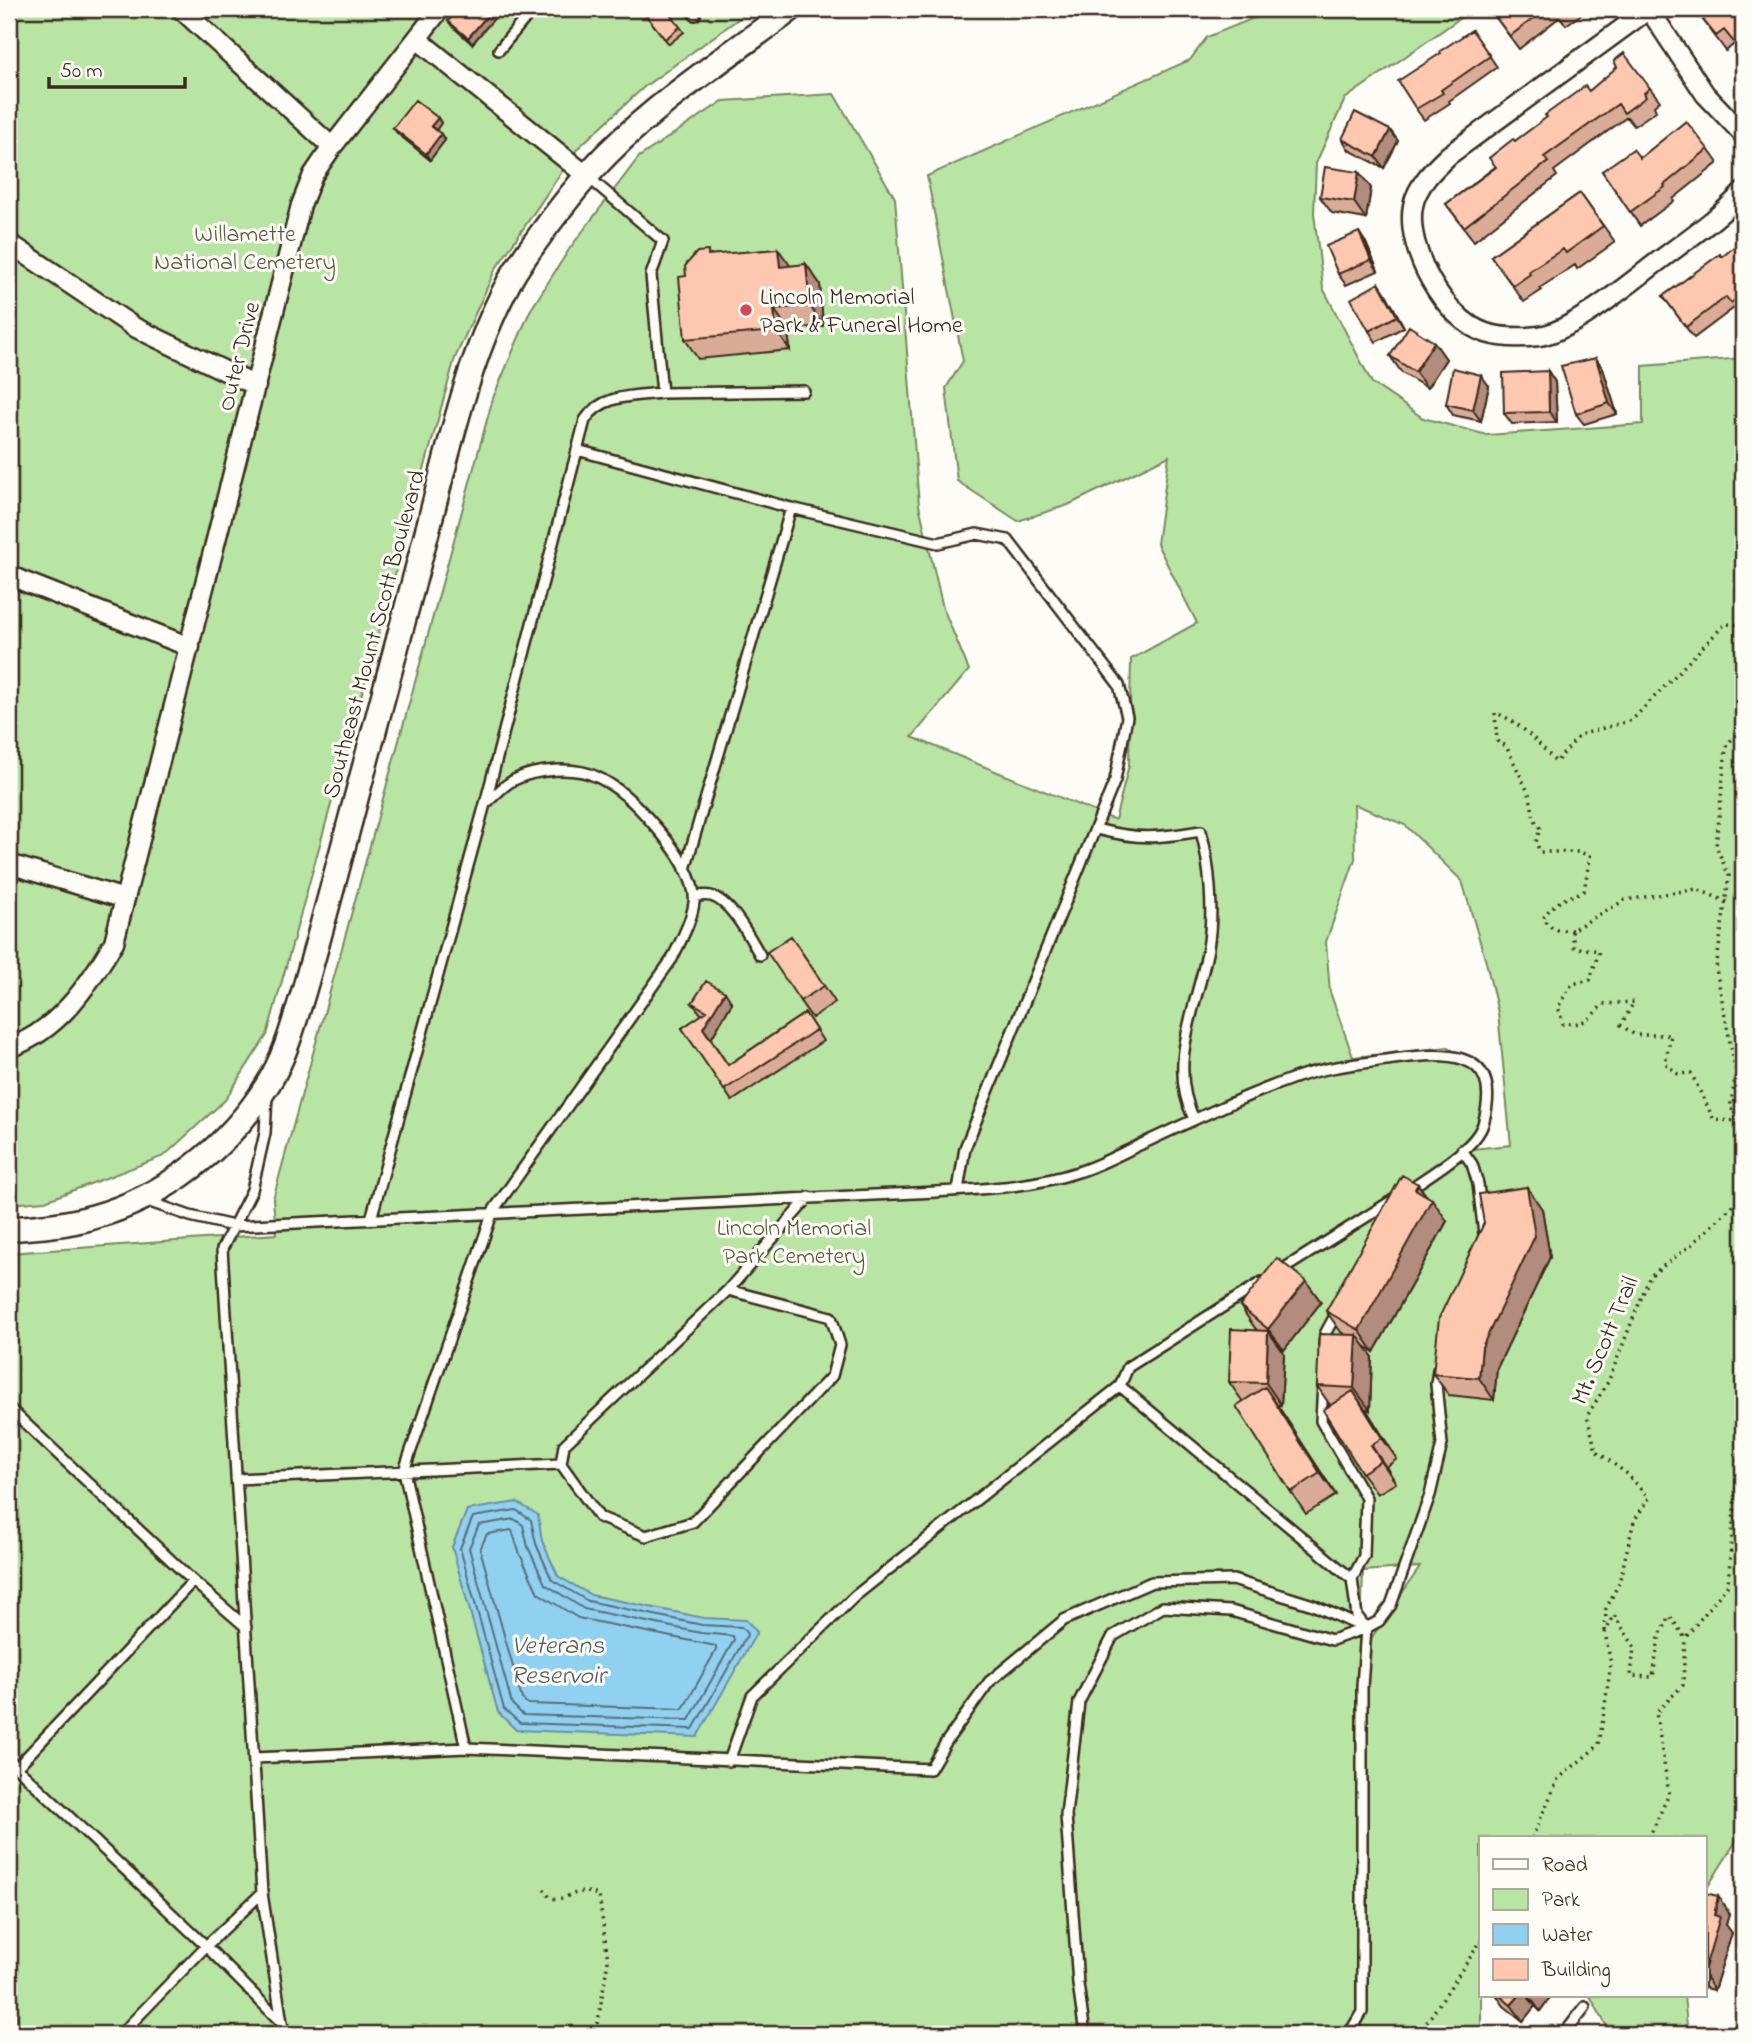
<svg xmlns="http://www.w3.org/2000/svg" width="1752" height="2043" font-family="'Indie Flower',sans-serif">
<rect width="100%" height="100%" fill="#fdfcf7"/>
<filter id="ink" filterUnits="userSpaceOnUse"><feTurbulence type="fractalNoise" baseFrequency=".0143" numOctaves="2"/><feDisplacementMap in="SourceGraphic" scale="14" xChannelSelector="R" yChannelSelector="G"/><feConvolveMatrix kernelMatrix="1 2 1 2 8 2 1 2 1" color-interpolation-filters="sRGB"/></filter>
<g filter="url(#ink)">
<path fill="#b8e5a4" stroke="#7a8861" stroke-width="2" fill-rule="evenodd" d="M9 9H752L644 87 578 148 495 270 455 358 267 1035 225 1100 164 1156 45 1201 9 1204Z
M1268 9H1473L1345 99 1316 163 1314 213 1323 288 1372 383 1423 418 1487 435 1643 424V366L1743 358V1830L1705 1891V1838H1481V2034H9V1253L276 1234 273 1199 493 398 530 311 570 248 639 157 723 101 834 94 895 198 919 505 943 608 969 670 912 737 1115 820 1129 765 1131 659 1197 623 1157 544 1169 456 1068 505 1018 521 957 481 946 388 963 361 927 176 1190 60 1207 37 1264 14ZM1354 804 1405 825 1462 881 1486 962 1498 1013 1511 1145 1462 1150 1490 1121V1079L1448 1047 1353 1057 1330 992 1326 942 1355 859ZM1420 1567 1372 1637 1361 1632 1363 1571Z
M1590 1996H1684L1687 2026 1659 2034H1611Z"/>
<path fill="#90d1f2" stroke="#6e8e9d" stroke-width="2" d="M517 1502 538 1515 542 1541 558 1576 591 1595 704 1618 746 1620 757 1632 697 1737 516 1730 498 1712 452 1547 467 1510Z"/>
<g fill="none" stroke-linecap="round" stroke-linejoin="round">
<path stroke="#5d6d73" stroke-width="2" d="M516 1510 531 1520 536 1544 552 1580 588 1601 702 1625 741 1627 746 1631 747 1635 693 1729 520 1723 504 1709 460 1548 473 1517Z
M514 1519 523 1525 528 1547 545 1584 584 1609 701 1633 733 1636 734 1640 689 1720 523 1715 512 1704 469 1548 479 1525Z
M512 1530 519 1552 538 1593 578 1618 716 1646V1650L683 1709 528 1704 522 1699 480 1549 487 1534Z"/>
<defs>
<path id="lane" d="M691 9 695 15
M499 50 533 9
M662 393 804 391
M577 450 791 508 938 543 977 534 1008 540 1119 685 1127 717 1115 780 965 1148 958 1190
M1096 829C1139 840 1158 838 1201 831 1210 866 1214 912 1208 948 1198 1005 1166 1063 1194 1119
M685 869 791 508
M694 896C700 896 706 895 711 896 731 901 750 938 760 955
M267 1095 265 1133 252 1190 222 1249 262 1893 282 2023
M1462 1150 1472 1164 1478 1184 1484 1234
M147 1201 190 1216 233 1226 936 1192C984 1189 1032 1187 1078 1172 1101 1165 1124 1152 1146 1142 1195 1119 1246 1095 1297 1077 1326 1067 1356 1064 1386 1060 1439 1053 1506 1044 1483 1124 1475 1149 1429 1175 1408 1190
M371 1219 485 804 585 420C602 394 634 396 662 393L651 275 663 241 587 176
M1277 1273 1393 1200
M1262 1282 1128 1367 1120 1386 1352 1579
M1324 1345 1325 1334 1338 1310
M1323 1383 1321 1421 1366 1498 1364 1556 1352 1579 1357 1616 1366 1628 1379 1621 1391 1605 1430 1495 1442 1444 1436 1384 1438 1370
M9 1408 193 1581 246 1627
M561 1464 599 1517 646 1536 693 1522 832 1376 840 1345 831 1317 728 1290
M236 1479 561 1464 564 1445 728 1290 809 1197
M466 1748 404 1471 493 1211 672 959C680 942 697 912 694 893 689 867 671 844 654 825 638 806 619 787 597 777 575 766 535 769 514 780 503 785 494 797 485 804
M255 1758 466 1748 930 1769 946 1742 989 1682 1064 1620 1152 1582 1233 1580 1313 1605 1364 1628
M9 1760 206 1946 282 2023 285 2034
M729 1761 752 1696 855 1596 1120 1386
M17 1767 193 1581
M9 2000 12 2034
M121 2034 206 1946 262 1893
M1085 2034 1078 1984 1066 1815 1079 1702 1113 1636 1163 1607 1231 1611 1332 1640 1366 1628
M1349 2034 1362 2012V1687L1366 1628
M1564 2034 1585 2007"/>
<path id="street" d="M181 9 332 147
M1649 9 1449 155C1434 169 1417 185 1413 206 1405 248 1444 320 1486 333 1502 338 1522 338 1539 336 1572 332 1632 281 1660 260 1688 239 1719 218 1743 192
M1649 9 1705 94 1743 134
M417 39 587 176
M9 243 134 327 256 386
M9 574 20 580 190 647
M9 864 125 899
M9 1048C59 1030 88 986 114 942L301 205 313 175 332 147 440 9"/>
<path id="secondary" d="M9 1229C37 1227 66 1225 93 1217 164 1198 230 1146 268 1084 285 1057 293 1026 302 997 313 960 323 922 333 885 364 767 396 650 427 532 449 448 468 358 509 282 519 263 532 247 544 230 564 203 585 176 608 153 663 98 730 55 791 9"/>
</defs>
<use href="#lane" stroke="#3b2a1e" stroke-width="14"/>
<use href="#street" stroke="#3b2a1e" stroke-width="23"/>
<use href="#secondary" stroke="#3b2a1e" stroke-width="28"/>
<path stroke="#3b2a1e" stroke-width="3.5" stroke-dasharray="2 5" stroke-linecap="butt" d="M1315 9 1318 13 1325 9
M1743 722 1726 748 1716 846 1729 876 1716 969 1736 1073 1730 1108 1743 1116
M1727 902 1697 889 1625 900 1572 930 1574 947 1599 951 1590 980 1572 984 1558 1007 1563 1024C1585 1025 1589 1019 1603 1004L1634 1002 1621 1025 1635 1035H1671L1665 1063 1678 1074 1691 1073 1714 1120 1741 1121
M1572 930H1554L1543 919C1552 902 1567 898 1584 891L1590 856 1580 852H1540L1536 842 1540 828 1534 819 1530 796 1506 746 1497 741 1495 713C1520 721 1539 744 1556 762L1580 735 1632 720 1725 624 1743 625
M1733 1102 1743 1083
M1734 1111 1743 1123
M1605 1631 1606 1609 1619 1583 1634 1521 1649 1498 1626 1473 1596 1451 1587 1416 1608 1382 1650 1276 1690 1246 1743 1196
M1532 1838 1558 1779 1599 1745 1611 1664 1605 1633 1614 1615 1634 1646 1631 1676 1653 1677 1659 1637 1670 1616 1685 1638 1728 1585 1743 1397
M1649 1838 1669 1794 1656 1713 1683 1685 1685 1638
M544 1889 550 1898C570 1902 576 1884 599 1896L608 1960 596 2034
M1419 2034 1481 1941"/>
<use href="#lane" stroke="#fdfcf7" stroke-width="9"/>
<use href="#street" stroke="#fdfcf7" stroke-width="18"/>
<use href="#secondary" stroke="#fdfcf7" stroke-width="23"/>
</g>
<path fill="#daac97" stroke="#3b2a1e" stroke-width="2" d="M459 9H502L472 44 452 26 448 21Z
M641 9H666L684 32 669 44Z
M1503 9H1589L1566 25 1560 17 1519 49 1494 15Z
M1743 9V56L1734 44 1726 51 1703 20 1715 11Z
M1472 30 1497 67 1449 101 1450 103 1424 120 1416 109 1441 53Z
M1650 88 1660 101 1654 106 1656 111 1634 126 1627 117 1554 171 1557 176 1474 241 1446 204 1495 167 1515 141 1589 91Z
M438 118 441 123 436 130 445 140 430 160 397 133 393 128Z
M1390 130 1398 141 1384 168 1349 150 1342 139Z
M1708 149 1718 163 1673 199 1674 201 1640 226 1602 171 1640 158Z
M1359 172 1371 188 1366 219 1332 213 1320 197Z
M1580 193 1615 242 1577 269 1575 265 1540 288 1542 290 1524 302 1491 256Z
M1366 243 1378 271 1346 285 1338 274Z
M778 249 790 266 806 264 820 284 823 326 788 329 790 350 698 359 685 339 686 276 711 255Z
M1722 257 1743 259V311L1738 314 1734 308 1694 338 1663 296Z
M1379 283 1386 294 1404 327 1376 342 1369 331Z
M1434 342 1446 359 1427 388 1402 373 1390 356Z
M1596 358 1603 369 1617 414 1584 424 1576 414Z
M1548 371 1555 382 1557 422 1512 424 1504 413Z
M1489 386 1481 421 1453 415 1446 404Z
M791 936 835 1002 812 1018 800 1001Z
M692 1003H732L711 1039 728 1065 805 1013 823 1041 732 1101 682 1028 702 1015Z
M1418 1184 1426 1195 1447 1221 1374 1352 1365 1346 1372 1356 1370 1410 1366 1409 1397 1459 1386 1467 1396 1483 1377 1494 1362 1473 1330 1405 1317 1386 1344 1334 1341 1332 1326 1311Z
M1542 1209 1550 1257 1497 1368 1494 1400 1449 1395 1433 1374Z
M1306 1281 1321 1302 1284 1350 1280 1348 1284 1353 1281 1405H1277L1336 1495 1306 1514 1291 1492 1243 1402 1229 1382 1258 1331 1255 1328 1240 1306Z
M1705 1893 1729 1913 1726 1925 1732 1933 1714 1990 1705 1988Z
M1497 1996H1551L1540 2011 1535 2006 1523 2021 1504 2006Z"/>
<path fill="#b28c7b" stroke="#3b2a1e" stroke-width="2" d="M493 9H502L472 44 468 38Z
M438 118 441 123 435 132 431 126Z
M1390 130 1398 141 1384 168 1376 157Z
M441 134 445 140 430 160 426 154Z
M1359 172 1371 188 1366 219 1354 202Z
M1359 232 1366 243 1378 271 1371 260Z
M778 249 792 268 780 267Z
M806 264 820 284 823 326 810 306Z
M1379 283 1386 294 1404 327 1397 316Z
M774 309 788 329 790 350 776 331Z
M1434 342 1446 359 1427 388 1415 372Z
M1596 358 1603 369 1617 414 1609 403Z
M1548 371 1555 382 1557 422 1549 412Z
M1481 375 1489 386 1481 421 1473 410Z
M725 992 732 1003 711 1039 703 1028Z
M1418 1184 1430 1202 1432 1199 1447 1221 1374 1352 1359 1330Z
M1527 1187 1542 1209 1550 1257 1497 1368 1494 1400 1479 1378 1482 1347Z
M1306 1281 1321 1302 1284 1350 1268 1329Z
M1268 1331 1284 1353 1281 1405 1266 1383Z
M1357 1335 1372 1356 1370 1410 1354 1388Z
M1265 1387 1280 1409 1336 1495 1320 1473Z
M1353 1391 1368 1413 1397 1459 1382 1438Z
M1371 1445 1386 1467 1396 1483 1381 1461Z
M1718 1896 1729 1913 1726 1925 1732 1933 1714 1990 1705 1976V1968Z
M1519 1996H1527L1535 2006 1523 2021 1511 2005Z
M1529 1996H1551L1540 2011Z"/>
<path fill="#fec8b0" stroke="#3b2a1e" stroke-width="2" d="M459 9H493L468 38 448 21Z
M641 9H666L680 27 665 39Z
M1503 9H1546L1510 36 1494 15Z
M1555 9H1563L1558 13Z
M1714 9H1743V43L1738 47 1724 30 1716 36 1703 20 1716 11Z
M1472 30 1490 56 1441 90 1443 93 1416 109 1398 81 1441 53 1440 51Z
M1624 53 1650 88 1644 93 1646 97 1624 113 1618 104 1544 157 1548 162 1464 227 1446 204 1496 167 1489 158 1513 139 1515 141 1547 117 1545 115 1585 86 1589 91 1617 67 1614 61Z
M415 100 438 118 431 126 441 134 426 154 393 128Z
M1355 112 1390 130 1376 157 1342 139Z
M1686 121 1708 149 1664 185 1665 187 1630 212 1602 171 1633 149 1640 158Z
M1325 167 1359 172 1354 202 1320 197Z
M1580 193 1603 226 1566 253 1563 249 1529 271 1530 274 1513 286 1491 256Z
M1359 232 1371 260 1338 274 1326 246Z
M1734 247 1743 259V294L1731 303 1726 297 1686 327 1663 296 1720 254 1722 257Z
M778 249 780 267 806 264 810 306 774 309 776 331 685 339 679 277 686 276 685 266 697 252 708 251V255Z
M1379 283 1397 316 1369 331 1351 299Z
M1409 326 1434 342 1415 372 1390 356Z
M1596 358 1609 403 1576 414 1561 366Z
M1453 368 1481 375 1473 410 1446 404Z
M1548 371 1549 412 1504 413 1503 373Z
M791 936 824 986 800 1001 767 952Z
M706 981 725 992 703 1028 728 1065 805 1013 816 1030 724 1090 682 1028 707 1011 692 1003Z
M1402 1175 1418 1184 1415 1189 1432 1199 1359 1330 1326 1311Z
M1527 1187 1535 1236 1482 1347 1479 1378 1433 1374 1439 1318 1484 1223 1479 1194Z
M1277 1258 1306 1281 1268 1329 1240 1306Z
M1231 1329 1268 1331 1266 1383 1229 1382Z
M1319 1334 1357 1335 1354 1388 1317 1386Z
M1265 1387 1320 1473 1291 1492 1236 1406Z
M1353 1391 1382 1438 1371 1445 1381 1461 1362 1473 1323 1410Z
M1705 1893 1718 1896 1714 1915 1720 1917 1705 1968Z
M1500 1996H1519L1511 2005Z"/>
</g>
<circle fill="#d1495b" stroke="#fdfcf7" stroke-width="2.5" cx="746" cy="310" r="7"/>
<g text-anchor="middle" stroke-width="6" stroke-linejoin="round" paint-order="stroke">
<g font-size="24" fill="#5a5940" stroke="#fdfcf7">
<text x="245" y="241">Willamette<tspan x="245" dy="28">National Cemetery</tspan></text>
<text x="794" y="1235">Lincoln Memorial<tspan x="794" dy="28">Park Cemetery</tspan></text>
</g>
<g font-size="24" fill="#3b2a1e" stroke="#fdfcf7" text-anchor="start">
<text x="760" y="304">Lincoln Memorial<tspan x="760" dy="28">Park &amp; Funeral Home</tspan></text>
</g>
<g font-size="24" fill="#3b2a1e" stroke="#fdfcf7">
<text transform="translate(238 356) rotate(-76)" y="8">Outer Drive</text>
<text transform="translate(373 634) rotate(-75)" y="8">Southeast Mount Scott Boulevard</text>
<text transform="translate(1604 1340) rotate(-67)" y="8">Mt. Scott Trail</text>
</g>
<g font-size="26" font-style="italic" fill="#545c5e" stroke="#fdfcf7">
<text x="558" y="1653">Veterans<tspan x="558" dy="30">Reservoir</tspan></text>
</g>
</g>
<rect width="1752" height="2043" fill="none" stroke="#fdfcf7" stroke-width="35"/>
<rect x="18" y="18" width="1717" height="2008" fill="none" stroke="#3b2a1e" stroke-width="2.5" filter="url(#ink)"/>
<rect x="1479" y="1836" width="228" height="161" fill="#fdfcf7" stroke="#afa8a0" stroke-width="2"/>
<rect x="1493" y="1859" width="35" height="10" fill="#fdfcf7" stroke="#afa8a0" stroke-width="2"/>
<text x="1542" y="1871" font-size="21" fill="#3b2a1e">Road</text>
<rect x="1493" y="1889" width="35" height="21" fill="#b8e5a4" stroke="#afa8a0" stroke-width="2"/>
<text x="1542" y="1906" font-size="21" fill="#3b2a1e">Park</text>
<rect x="1493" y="1924" width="35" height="21" fill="#90d1f2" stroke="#afa8a0" stroke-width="2"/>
<text x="1542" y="1941" font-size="21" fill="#3b2a1e">Water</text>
<rect x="1493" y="1959" width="35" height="21" fill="#fec8b0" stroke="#afa8a0" stroke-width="2"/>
<text x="1542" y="1976" font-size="21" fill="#3b2a1e">Building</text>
<path d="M49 77v10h136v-10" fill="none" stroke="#3b2a1e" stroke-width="3.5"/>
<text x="60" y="77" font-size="21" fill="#3b2a1e" stroke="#fdfcf7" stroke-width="5" paint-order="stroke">50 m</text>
</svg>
